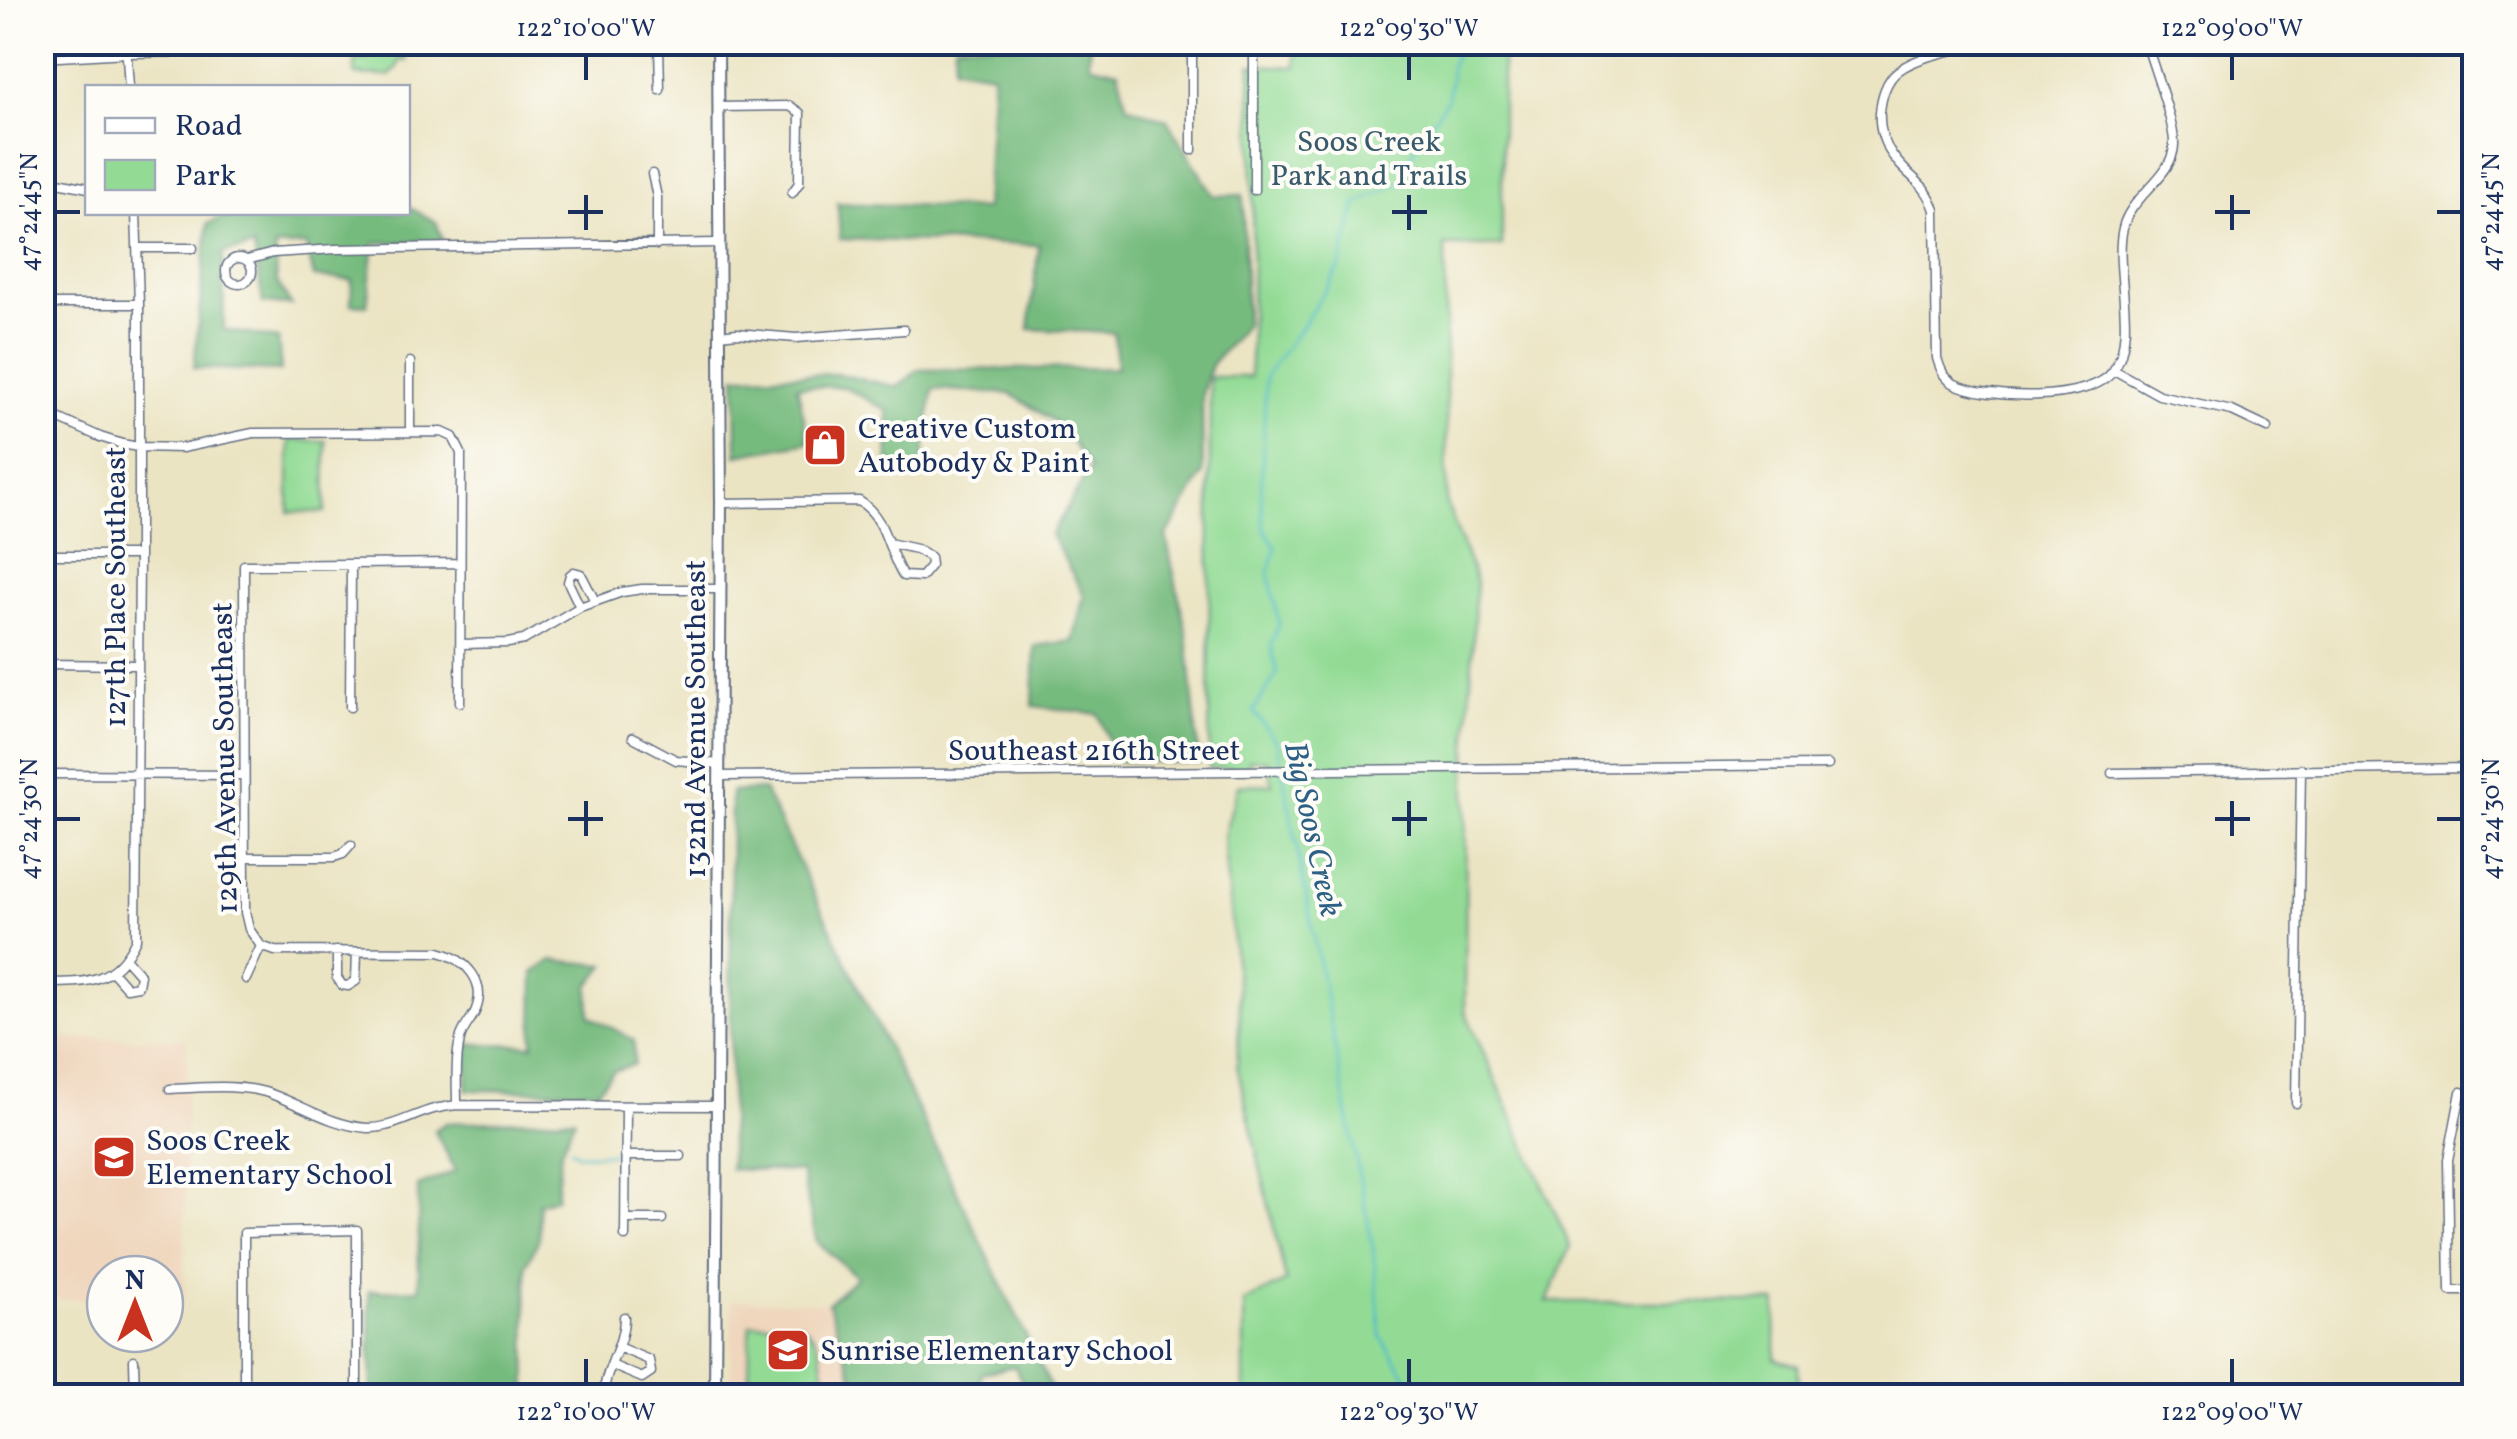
<svg xmlns="http://www.w3.org/2000/svg" width="2517" height="1439" font-family="Vollkorn,serif">
<rect width="100%" height="100%" fill="#fdfcf7"/>
<filter id="ink" filterUnits="userSpaceOnUse"><feTurbulence type="fractalNoise" baseFrequency=".01" numOctaves="2"/><feDisplacementMap in="SourceGraphic" scale="20" xChannelSelector="R" yChannelSelector="G"/><feConvolveMatrix kernelMatrix="1 2 1 2 8 2 1 2 1" color-interpolation-filters="sRGB"/></filter>
<filter id="wash" filterUnits="userSpaceOnUse"><feTurbulence type="fractalNoise" baseFrequency=".0048" numOctaves="4" result="noise"/><feDisplacementMap in="SourceGraphic" scale="40" xChannelSelector="R" yChannelSelector="G"/><feGaussianBlur stdDeviation="2.25" result="paint"/><feColorMatrix in="noise" values="0 0 0 0 0 0 0 0 0 0 0 0 0 0 0 0 0 1.4 0 .05"/><feComposite in="paint" operator="in"/></filter>
<g filter="url(#wash)">
<rect width="100%" height="100%" fill="#ebe4c3"/>
<path fill="#efd6bc" d="M43 1038 187 1039 184 1300H165V1274H105V1299H43Z
M731 1300 828 1303 860 1396H731Z"/>
<path fill="#93db95" stroke="#57857a" stroke-width="2.5" d="M1296 43H1502V246H1445L1447 504 1476 582 1466 780 1465 1011 1570 1246 1547 1302H1776L1775 1359 1798 1365 1799 1396H1244V1302L1286 1281 1237 1066 1240 1012 1223 839 1238 785 1272 784 1268 760H1249V768H1209L1210 377H1250L1253 184 1251 65 1296 67Z
M378 44H409L406 61 399 60 398 67 389 76 355 75V59C367 62 375 55 378 44Z
M289 440 326 441 325 512H289Z
M797 1323C825 1335 823 1369 827 1396H752L749 1386 750 1324Z"/>
<path fill="#76bb7e" stroke="#48756e" stroke-width="2.5" d="M955 43H1090L1089 64 1118 71 1127 106 1167 120 1214 196 1243 195 1246 325 1211 365 1202 394 1203 474 1166 537 1187 635 1199 763 1116 761 1098 714 1033 706 1035 646 1073 641 1084 595 1051 535 1090 469 1061 426 1011 394 933 389 923 463 889 473 888 411 845 387 797 386 809 442 737 455 736 376 838 374 898 387 918 370 1117 368 1114 333 1029 329 1039 245 840 239 838 203 985 209 993 73 954 67Z
M408 207 436 222 443 241 374 243 367 305 351 304 352 280 314 277 306 245 275 247 277 282 291 305 263 303 254 247 223 253 224 330 278 339 281 371 194 368 208 224 229 213 408 212Z
M764 790 1055 1396H1028L1015 1366 982 1373 976 1396H860L828 1303 857 1277 817 1242 801 1172 730 1169 731 792Z
M552 960 605 965 589 986 590 1016 634 1040V1064L613 1071 597 1091 467 1090 468 1044 533 1045 534 973Z
M575 1118 561 1150 556 1198 539 1203V1239L526 1265 527 1396H372L369 1291 419 1289 418 1186 456 1171 434 1130 446 1123Z"/>
<g fill="none" stroke-linecap="round" stroke-linejoin="round">
<path stroke="#4ebaca" stroke-width="2.5" d="M571 1149 577 1154H618
M1416 1396 1408 1379 1381 1337 1373 1248 1277 742 1253 711 1277 674 1271 644 1279 624 1269 573 1276 547 1264 529 1261 494 1266 375 1303 325 1340 267 1357 204 1403 181 1415 147 1448 98 1452 62 1460 42"/>
</g>
</g>
<g filter="url(#ink)">
<g fill="none" stroke-linecap="round" stroke-linejoin="round">
<defs>
<path id="minor" d="M126 42 129 88
M659 42 660 90
M1254 42V190
M1987 42C1961 49 1918 55 1898 71 1886 80 1881 98 1880 113 1879 130 1883 143 1893 156 1909 179 1925 180 1935 210L1937 358C1940 368 1943 377 1953 383 1984 400 2091 403 2113 371 2139 334 2113 269 2123 228 2130 196 2173 177 2174 145 2175 123 2153 67 2146 42
M42 58 127 53 197 52 210 49 217 42
M718 107 790 106 800 113 799 183 792 193
M1192 150V42
M652 174 657 197V245
M53 181 88 188
M139 248H193
M226 271a13 13 0 1 1 26 0a13 13 0 1 1-26 0Z
M247 260 273 253 336 249 718 243
M42 304H139
M719 335 737 333 796 338 904 330
M2114 370 2159 395 2232 411 2268 428
M2474 391 2468 407V502L2474 513
M42 411 100 437 122 444 138 447 182 448 253 433 442 432 453 437 461 453 460 702
M410 432V362
M721 503 859 501C887 518 887 551 903 576L921 577 931 565 930 557 916 549 889 543
M42 555H139
M580 607 568 582 570 575 574 572 581 574 595 601
M461 644 508 643 524 640 580 607 622 592 642 589H721
M42 664 138 665
M350 707 351 564
M633 737 676 760 720 764
M2112 773 2474 768
M42 774 244 775
M720 776 1828 765
M245 857H334L343 854 351 845
M261 946 249 929 245 912 244 565 460 563
M261 946 275 951 439 952C466 959 488 982 475 1012 470 1022 462 1029 460 1040 455 1061 457 1084 457 1105
M337 951V978L342 985 348 986 356 981 357 952
M112 971 127 988 138 986 140 975 125 958
M246 979 261 946
M42 983C87 983 115 984 136 939L139 555V304L136 212
M170 1089C202 1088 240 1083 271 1094 304 1106 331 1125 367 1128 390 1129 412 1115 434 1109 442 1107 450 1106 457 1105L717 1106
M2461 1092 2448 1160 2450 1291H2474
M2296 1103 2301 769
M625 1156H681
M625 1219H662
M625 1236 626 1106
M134 1360 135 1396
M611 1365 642 1378 651 1372 649 1360 618 1347
M244 1396V1233L357 1230V1396
M603 1396C605 1368 624 1346 624 1317"/>
<path id="secondary" d="M715 1396 721 503 718 42"/>
</defs>
<use href="#minor" stroke="#646e81" stroke-width="11"/>
<use href="#secondary" stroke="#646e81" stroke-width="14"/>
<use href="#minor" stroke="#fff" stroke-width="8"/>
<use href="#secondary" stroke="#fff" stroke-width="10"/>
</g>
</g>
<path fill="none" stroke="#1b2f5e" stroke-width="4" d="M586 55V80M1409 55V80M2232 55V80M586 195V230M1409 195V230M2232 195V230M55 212H80M568 212H603M1392 212H1427M2215 212H2250M2437 212H2462M586 801V836M1409 801V836M2232 801V836M55 819H80M568 819H603M1392 819H1427M2215 819H2250M2437 819H2462M586 1359V1384M1409 1359V1384M2232 1359V1384"/>
<defs>
<symbol id="shop-square" viewBox="-11 -11 22 22"><rect x="-9" y="-9" width="18" height="18" rx="4" fill="#c8321e" stroke="#fdfcf7"/><path d="M-5-2.5h2.3a2.7 3.5 0 0 1 5.4 0H5L5.5 6h-11ZM-1.5-2.5h3a1.5 2.3 0 0 0-3 0Z" fill="#fff"/></symbol>
<symbol id="school-square" viewBox="-11 -11 22 22"><rect x="-9" y="-9" width="18" height="18" rx="4" fill="#c8321e" stroke="#fdfcf7"/><path d="M0-5L7-2L0 1L-7-2ZM-4 1L0 2.5L4 1V4Q0 6-4 4Z" fill="#fff"/></symbol>
</defs>
<g fill-rule="evenodd">
<use href="#shop-square" x="800" y="420" width="50" height="50"/>
<use href="#school-square" x="89" y="1132" width="50" height="50"/>
<use href="#school-square" x="763" y="1325" width="50" height="50"/>
</g>
<g text-anchor="middle" stroke-width="8" stroke-linejoin="round" paint-order="stroke">
<g font-size="30" fill="#395a6c" stroke="#fdfcf7">
<text x="1369" y="151">Soos Creek<tspan x="1369" dy="34">Park and Trails</tspan></text>
</g>
<g font-size="30" fill="#1b2f5e" stroke="#fdfcf7" text-anchor="start">
<text x="858" y="438">Creative Custom<tspan x="858" dy="34">Autobody &amp; Paint</tspan></text>
<text x="146" y="1150">Soos Creek<tspan x="146" dy="34">Elementary School</tspan></text>
<text x="820" y="1360">Sunrise Elementary School</text>
</g>
<g font-size="30" fill="#1b2f5e" stroke="#fdfcf7">
<text transform="translate(115 587) rotate(-90)" y="10">127th Place Southeast</text>
<text transform="translate(695 719) rotate(-90)" y="10">132nd Avenue Southeast</text>
<text x="1094" y="760">Southeast 216th Street</text>
<text transform="translate(224 758) rotate(-91)" y="10">129th Avenue Southeast</text>
</g>
<g font-size="32" font-style="italic" fill="#2d6084" stroke="#fdfcf7">
<text transform="translate(1314 829) rotate(78)" y="11">Big Soos Creek</text>
</g>
</g>
<rect width="2517" height="1439" fill="none" stroke="#fdfcf7" stroke-width="110"/>
<rect x="85" y="85" width="325" height="130" fill="#fdfcf7" stroke="#a3aaba" stroke-width="2.5"/>
<rect x="105" y="118" width="50" height="15" fill="#ffffff" stroke="#a3aaba" stroke-width="2.5"/>
<text x="175" y="135" font-size="30" fill="#1b2f5e">Road</text>
<rect x="105" y="160" width="50" height="30" fill="#93db95" stroke="#a3aaba" stroke-width="2.5"/>
<text x="175" y="185" font-size="30" fill="#1b2f5e">Park</text>
<g transform="translate(135 1304)"><circle r="48" fill="#fdfcf7" stroke="#a3aaba" stroke-width="2.5"/>
<path d="M0-8L18 38L0 25L-18 38Z" fill="#c8321e"/>
<text y="-15" font-size="28" font-weight="bold" text-anchor="middle" fill="#1b2f5e">N</text>
</g>
<rect x="55" y="55" width="2407" height="1329" fill="none" stroke="#1b2f5e" stroke-width="4"/>
<g font-size="25" text-anchor="middle" fill="#1b2f5e">
<text x="586" y="36">122°10'00"W</text>
<text x="1409" y="36">122°09'30"W</text>
<text x="2232" y="36">122°09'00"W</text>
<text transform="translate(28 212) rotate(-90)" y="9">47°24'45"N</text>
<text transform="translate(2490 212) rotate(-90)" y="9">47°24'45"N</text>
<text transform="translate(28 819) rotate(-90)" y="9">47°24'30"N</text>
<text transform="translate(2490 819) rotate(-90)" y="9">47°24'30"N</text>
<text x="586" y="1420">122°10'00"W</text>
<text x="1409" y="1420">122°09'30"W</text>
<text x="2232" y="1420">122°09'00"W</text>
</g>
</svg>
